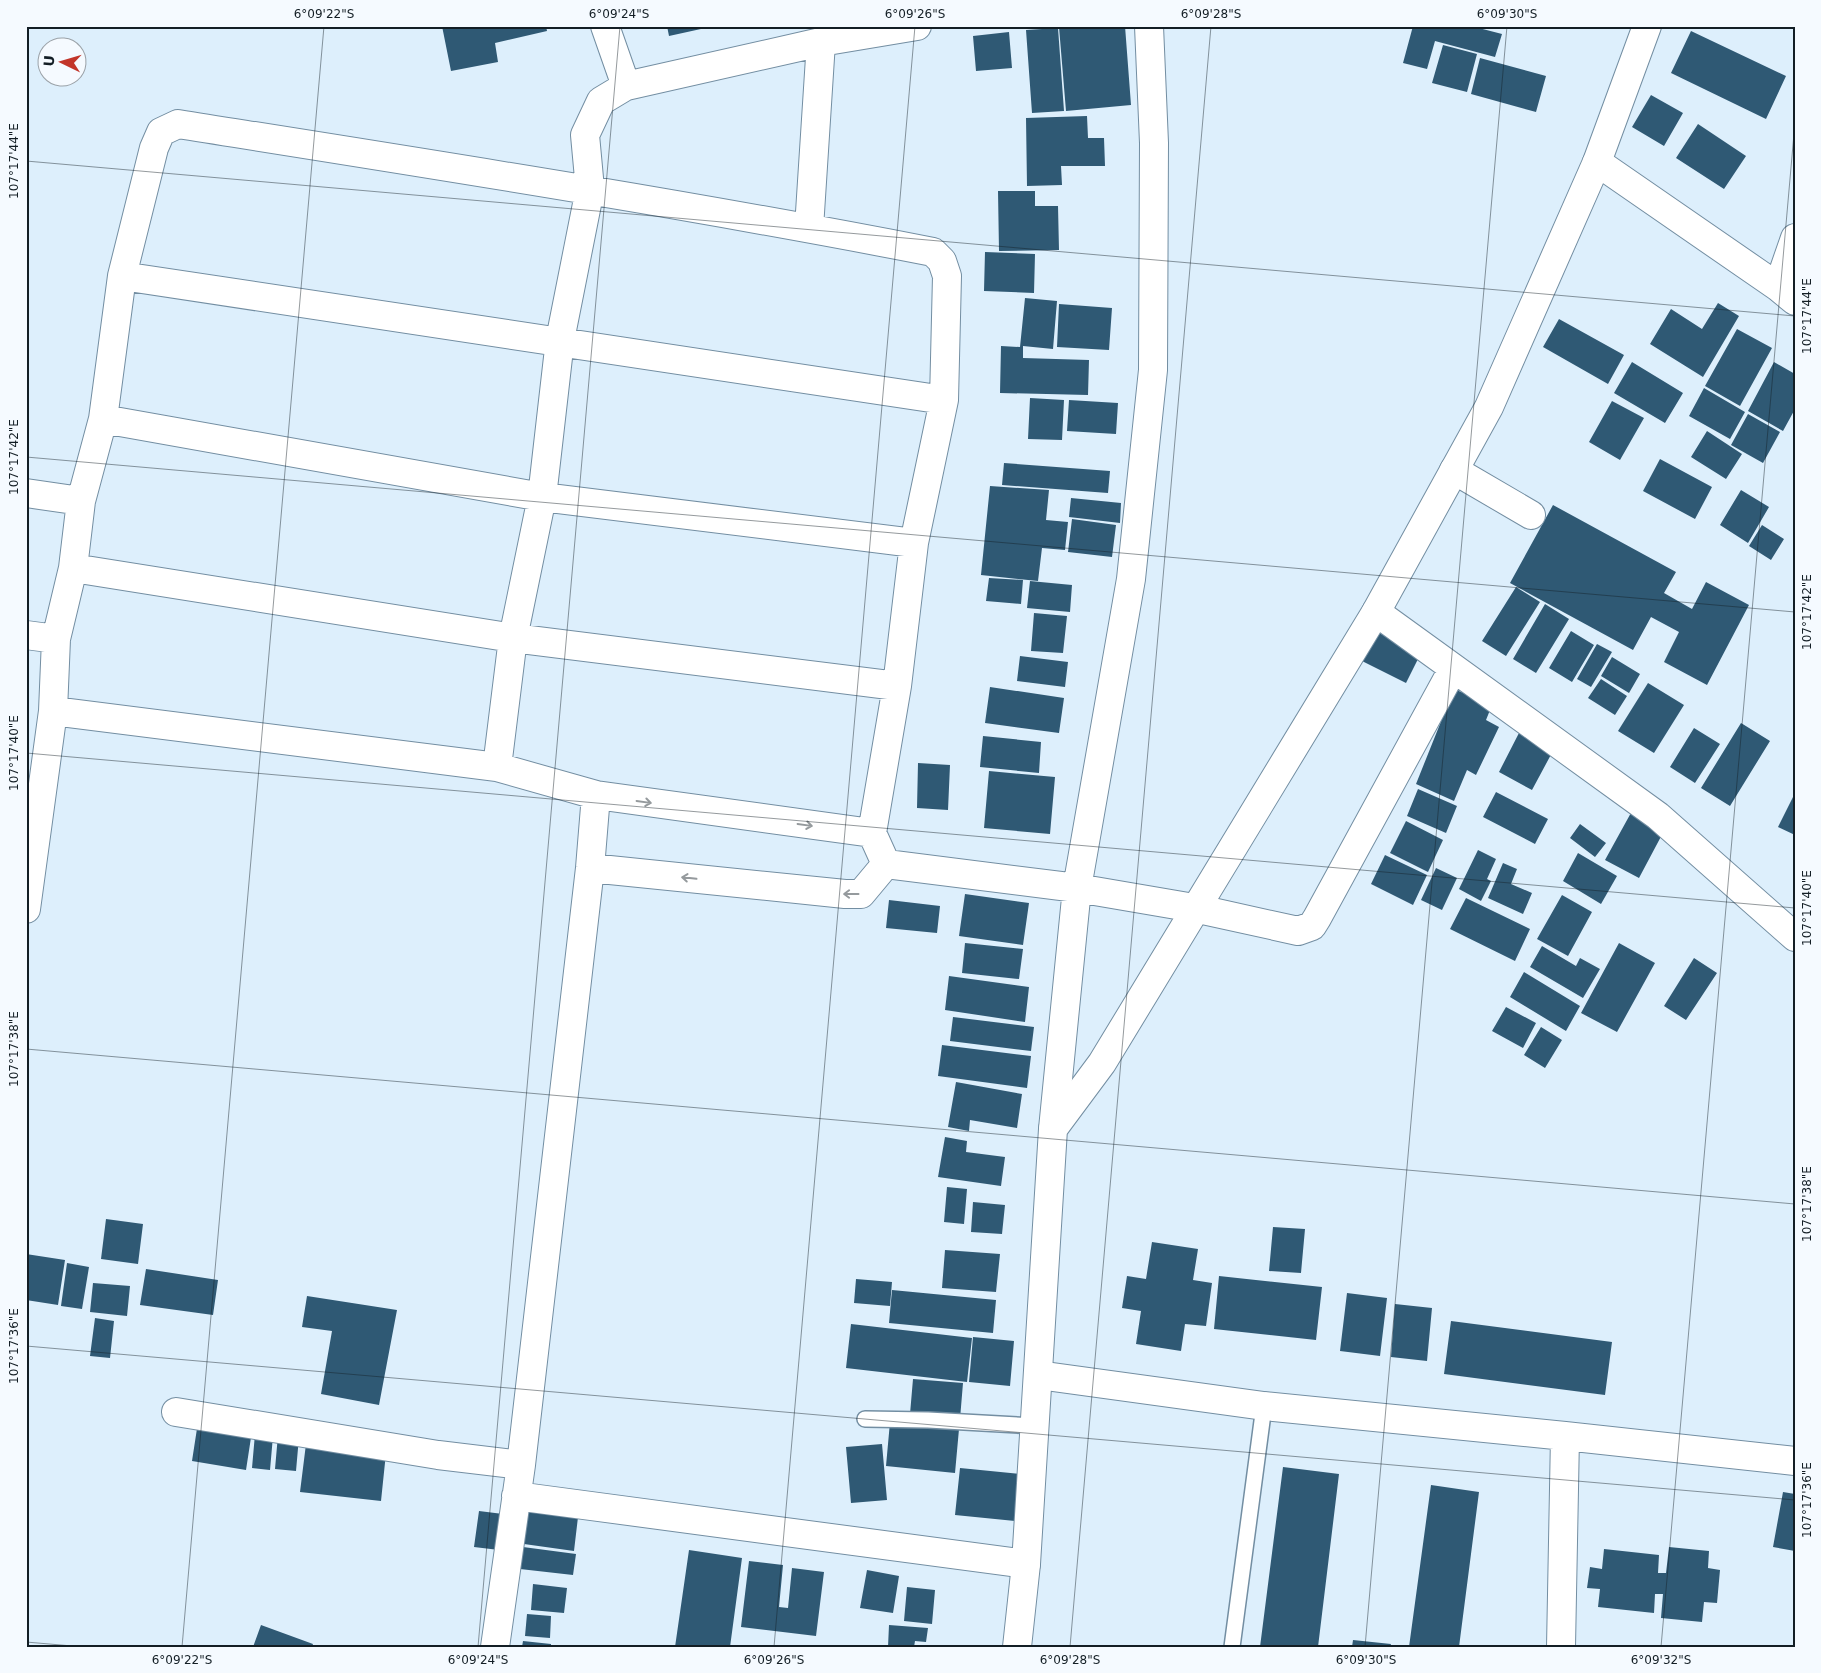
<svg xmlns="http://www.w3.org/2000/svg" width="1821" height="1673" font-family="'DejaVu Sans',sans-serif">
<rect width="100%" height="100%" fill="#ddeffc"/>
<path fill="#2f5974" d="M442 26H546L547 31 495 43 498 62 451 71Z
M667 26H710V27L669 36Z
M1125 26 1131 105 1066 111 1059 27Z
M1413 26H1471L1502 34 1495 57 1435 41 1427 69 1403 63Z
M1058 28 1064 111 1032 113 1026 30Z
M1691 31 1786 76 1766 119 1671 73Z
M1009 32 1012 68 976 71 973 36Z
M1443 45 1477 54 1467 92 1432 83Z
M1480 58 1546 76 1536 112 1471 94Z
M1651 95 1683 113 1664 146 1632 127Z
M1087 116 1088 138H1104L1105 166H1061L1062 185 1027 186 1026 118Z
M1698 124 1746 156 1724 189 1676 158Z
M998 191H1035V206H1058L1059 250 999 251Z
M985 252 1035 254 1034 293 984 291Z
M1025 298 1057 301 1053 349 1023 346V358L1089 360 1088 395 1000 393 1001 346 1020 347Z
M1718 303 1739 316 1703 377 1650 344 1671 309 1702 329Z
M1059 304 1112 308 1109 350 1057 347Z
M1559 319 1624 355 1608 384 1543 347Z
M1737 329 1772 348 1740 406 1705 386Z
M1632 362 1683 393 1665 423 1614 393Z
M1774 362 1795 374V409L1783 431 1748 411Z
M1704 388 1745 412 1730 439 1689 416Z
M1030 398 1064 400 1062 440 1028 439Z
M1069 400 1118 403 1116 434 1067 431Z
M1612 401 1644 418 1620 460 1589 442Z
M1748 414 1780 432 1763 463 1731 445Z
M1707 431 1742 454 1726 479 1691 457Z
M1660 459 1712 487 1695 519 1643 491Z
M1004 463 1110 471 1108 493 1002 485Z
M990 486 1049 490 1046 520 1068 522 1065 550 1042 548 1038 581 981 575Z
M1741 490 1769 507 1748 543 1720 525Z
M1071 498 1121 503 1120 523 1069 517Z
M1553 505 1676 572 1664 593 1692 609 1706 582 1749 605 1707 685 1664 662 1679 632 1651 617 1633 650 1510 583Z
M1072 519 1116 525 1112 557 1068 552Z
M1762 525 1784 539 1771 560 1749 546Z
M989 578 1023 580 1021 604 986 601Z
M1030 581 1072 585 1070 612 1027 608Z
M1516 587 1540 602 1506 656 1482 641Z
M1545 604 1569 619 1536 673 1513 659Z
M1034 613 1067 616 1063 653 1031 651Z
M1375 631 1421 653 1406 683 1360 660Z
M1571 631 1594 645 1572 682 1549 668Z
M1597 644 1612 652 1591 687 1577 679Z
M1020 656 1068 662 1065 687 1017 681Z
M1612 657 1640 674 1629 693 1601 676Z
M1601 679 1627 696 1615 715 1588 698Z
M1648 683 1684 705 1654 753 1618 731Z
M990 687 1064 698 1059 733 985 723Z
M1454 689 1492 705 1486 720 1499 727 1476 775 1467 770 1454 801 1416 784Z
M1741 723 1770 741 1730 806 1701 788Z
M1694 728 1720 744 1695 783 1670 767Z
M1520 731 1554 749 1532 790 1499 772Z
M983 736 1041 742 1039 773 980 767Z
M918 763 950 765 948 810 917 808Z
M989 771 1055 777 1050 834 984 828Z
M1418 789 1457 806 1446 833 1407 816Z
M1496 792 1548 819 1535 844 1483 817Z
M1795 793V835L1778 827Z
M1632 811 1665 829 1639 878 1605 860Z
M1406 821 1443 840 1428 872 1390 853Z
M1580 824 1606 843 1595 857 1570 838Z
M1478 850 1496 859 1487 879 1491 881 1481 901 1459 889Z
M1578 853 1617 876 1601 904 1563 881Z
M1385 855 1427 875 1413 905 1371 884Z
M1503 863 1517 869 1511 884 1532 893 1523 914 1488 898Z
M1436 868 1457 878 1442 910 1421 900Z
M965 894 1029 903 1023 945 959 936Z
M1562 895 1592 912 1568 956 1537 939Z
M1466 898 1530 929 1515 961 1450 929Z
M889 900 940 906 937 933 886 928Z
M965 943 1023 949 1019 979 962 973Z
M1619 943 1655 963 1617 1032 1581 1013Z
M1542 946 1576 966 1580 958 1600 969 1583 998 1530 967Z
M1694 958 1717 973 1686 1020 1664 1006Z
M1524 972 1580 1006 1566 1031 1510 997Z
M949 976 1029 987 1025 1022 945 1010Z
M1506 1007 1536 1023 1523 1048 1492 1031Z
M953 1017 1034 1027 1031 1051 950 1041Z
M1541 1027 1562 1040 1545 1068 1524 1055Z
M942 1045 1031 1056 1027 1088 938 1076Z
M956 1082 1022 1094 1017 1128 970 1120 969 1131 948 1127Z
M945 1137 967 1141 966 1152 1005 1157 1001 1186 938 1177Z
M947 1187 967 1189 964 1224 944 1222Z
M973 1202 1005 1205 1002 1234 971 1232Z
M106 1219 143 1224 138 1264 101 1259Z
M1273 1227 1305 1229 1301 1273 1269 1271Z
M1152 1242 1198 1249 1193 1280 1212 1283 1206 1326 1185 1324 1181 1351 1136 1344 1141 1311 1122 1308 1127 1276 1146 1279Z
M945 1250 1000 1254 996 1292 942 1288Z
M26 1254 65 1260 58 1305 26 1300Z
M67 1263 89 1267 82 1309 61 1306Z
M146 1269 218 1280 213 1315 140 1305Z
M1219 1276 1322 1287 1316 1340 1214 1329Z
M856 1279 892 1282 890 1306 854 1303Z
M93 1283 130 1286 127 1316 90 1312Z
M892 1290 996 1300 993 1333 889 1323Z
M1347 1293 1387 1298 1380 1356 1340 1351Z
M307 1296 397 1310 379 1405 321 1394 332 1331 302 1327Z
M1395 1304 1432 1308 1427 1361 1391 1357Z
M95 1318 114 1321 110 1358 90 1356Z
M1451 1321 1612 1342 1605 1395 1444 1374Z
M851 1324 972 1338 967 1382 846 1368Z
M973 1337 1014 1341 1010 1386 969 1382Z
M913 1379 963 1383 960 1419 910 1414Z
M198 1422 252 1431 246 1470 192 1461Z
M890 1422 959 1429 955 1473 886 1466Z
M255 1434 273 1436 270 1470 252 1468Z
M278 1435 299 1437 296 1471 275 1469Z
M306 1444 386 1453 381 1501 300 1492Z
M882 1444 887 1500 851 1503 846 1447Z
M1283 1467 1339 1474 1318 1647H1260Z
M960 1468 1020 1474 1015 1521 955 1515Z
M1431 1485 1479 1492 1459 1647H1409Z
M1783 1492 1795 1494V1551L1773 1547Z
M479 1511 503 1514 499 1550 474 1547Z
M528 1511 578 1517 574 1551 524 1544Z
M523 1547 576 1554 573 1575 520 1569Z
M1669 1547 1709 1551 1708 1568 1720 1570 1717 1603 1704 1602 1702 1622 1661 1618 1663 1594H1655L1654 1613 1598 1607 1600 1589 1587 1588 1590 1567 1602 1569 1604 1549 1659 1555 1658 1573H1666Z
M689 1550 742 1558 730 1647H675Z
M749 1561 783 1565 779 1607 788 1608 792 1568 824 1572 816 1636 741 1627Z
M867 1570 899 1576 893 1613 860 1608Z
M533 1584 567 1588 564 1613 531 1610Z
M907 1587 935 1590 932 1624 904 1621Z
M527 1614 551 1616 550 1638 525 1636Z
M261 1625 313 1644 312 1647H253Z
M889 1625 928 1628 926 1642 915 1641 914 1647H888Z
M1353 1640 1391 1644 1390 1647H1352Z
M523 1641 551 1644V1647H522Z"/>
<g fill="none" stroke-linecap="round" stroke-linejoin="round">
<defs>
<path id="service" d="M865 1419 928 1420 1035 1426
M1232 1647 1264 1406"/>
<path id="minor" d="M605 26 626 86
M1597 162 1778 287 1795 301
M809 228 821 42
M122 276 944 400
M1778 287 1795 238
M103 419 542 497 914 543
M1454 470 1531 515
M26 493 81 501
M73 568 513 638 897 686
M1376 612 1658 816 1795 937
M26 635 56 639
M53 711 497 767 596 795 872 833 886 864
M497 767 513 638 542 497 560 340 590 189 585 135 601 101 626 86 821 42 917 26
M886 864 1077 888 1194 908 1298 931 1312 926 1317 918 1453 669
M590 868 845 894H861L886 864
M26 909 53 711 56 639 73 568 81 501 103 419 122 276 154 148 161 132 178 124C430 164 682 203 933 252L942 261 947 276 944 400 914 543 897 686 872 833
M1053 1129 1077 888 1131 579 1153 370 1154 143 1149 26
M1038 1375 1264 1406 1565 1436 1795 1461
M176 1412 438 1455 521 1465
M516 1496 1026 1564
M495 1647 521 1465 590 868 596 795
M1561 1647 1565 1436"/>
<path id="tertiary" d="M1017 1647 1026 1564 1053 1129 1102 1063 1376 612 1489 407 1597 162 1647 26"/>
</defs>
<use href="#service" stroke="#738ea2" stroke-width="18"/>
<use href="#minor" stroke="#738ea2" stroke-width="30"/>
<use href="#tertiary" stroke="#738ea2" stroke-width="30"/>
<use href="#service" stroke="#fff" stroke-width="15"/>
<use href="#minor" stroke="#fff" stroke-width="28"/>
<use href="#tertiary" stroke="#fff" stroke-width="28"/>
</g>
<defs><path id="oneway-shaft" d="M-6 0H5M1.5-3L5.5 0L1.5 3" fill="none" stroke-width="1.6" stroke-linecap="round" stroke-linejoin="round" transform="scale(1.25)"/></defs>
<g stroke="#959a9d">
<use href="#oneway-shaft" transform="translate(644 802) rotate(8)"/>
<use href="#oneway-shaft" transform="translate(805 825) rotate(8)"/>
<use href="#oneway-shaft" transform="translate(689 878) rotate(-174)"/>
<use href="#oneway-shaft" transform="translate(851 894) rotate(-180)"/>
</g>
<path fill="none" stroke="#131e25" stroke-width="1" stroke-opacity="0.45" d="M26 43 28 26M26 161 1795 316M26 457 1795 612M26 753 1795 908M26 1049 1795 1204M26 1346 1795 1500M26 1642 84 1647M182 1647 324 26M478 1647 620 26M774 1647 915 26M1070 1647 1211 26M1365 1647 1507 26M1661 1647 1795 122"/>
<rect width="1821" height="1673" fill="none" stroke="#f5faff" stroke-width="55"/>
<g transform="translate(62 62) rotate(275)"><circle r="24" fill="#f5faff" stroke="#9ba2a8"/>
<path d="M0-4L9 19L0 12L-9 19Z" fill="#c2352a"/>
<text y="-8" font-size="14" font-weight="bold" text-anchor="middle" fill="#131e25">U</text>
</g>
<rect x="28" y="28" width="1766" height="1618" fill="none" stroke="#131e25" stroke-width="2"/>
<g font-size="12" text-anchor="middle" fill="#131e25">
<text x="324" y="18">6°09'22"S</text>
<text x="619" y="18">6°09'24"S</text>
<text x="915" y="18">6°09'26"S</text>
<text x="1211" y="18">6°09'28"S</text>
<text x="1507" y="18">6°09'30"S</text>
<text transform="translate(14 161) rotate(-90)" y="4">107°17'44"E</text>
<text transform="translate(1807 316) rotate(-90)" y="4">107°17'44"E</text>
<text transform="translate(14 457) rotate(-90)" y="4">107°17'42"E</text>
<text transform="translate(1807 612) rotate(-90)" y="4">107°17'42"E</text>
<text transform="translate(14 753) rotate(-90)" y="4">107°17'40"E</text>
<text transform="translate(1807 908) rotate(-90)" y="4">107°17'40"E</text>
<text transform="translate(14 1049) rotate(-90)" y="4">107°17'38"E</text>
<text transform="translate(1807 1204) rotate(-90)" y="4">107°17'38"E</text>
<text transform="translate(14 1346) rotate(-90)" y="4">107°17'36"E</text>
<text transform="translate(1807 1500) rotate(-90)" y="4">107°17'36"E</text>
<text x="182" y="1664">6°09'22"S</text>
<text x="478" y="1664">6°09'24"S</text>
<text x="774" y="1664">6°09'26"S</text>
<text x="1070" y="1664">6°09'28"S</text>
<text x="1366" y="1664">6°09'30"S</text>
<text x="1661" y="1664">6°09'32"S</text>
</g>
</svg>
